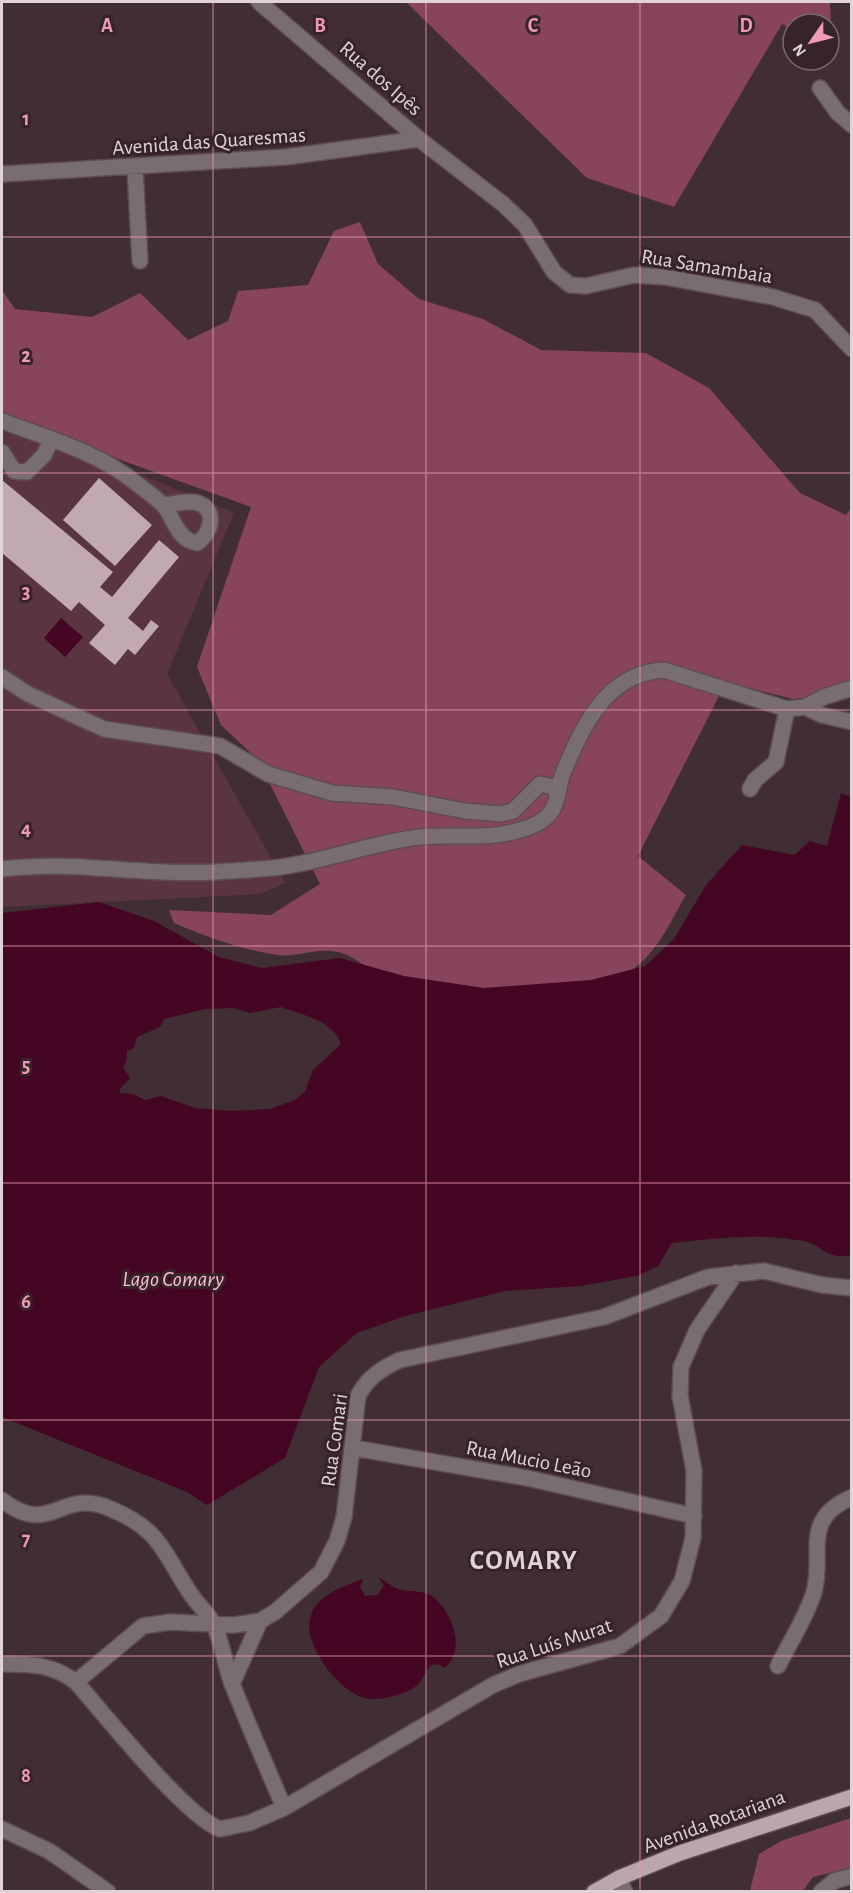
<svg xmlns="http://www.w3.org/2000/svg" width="853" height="1893" font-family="'Alegreya Sans',sans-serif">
<rect width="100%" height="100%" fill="#412e34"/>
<path fill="#5b3441" d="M2 418 234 513 167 674 285 883 260 894 2 907Z"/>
<path fill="#88445c" d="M406 2H830L832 51 829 49V24H793V30L782 24 674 207 587 178Z
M360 222 378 264 419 299 483 319 541 350 646 353 709 388 800 493 846 515 851 508V678L844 694 793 699 726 682 638 856 686 895C670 922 657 954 630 971 589 997 442 1002 396 986 377 979 361 959 342 953 320 946 300 957 278 955 242 950 207 937 174 923L169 910 271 915 320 884 258 760 221 725 197 667 251 507 2 417V290L15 309 92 317 140 293 188 340 228 321 238 291 308 285 334 231Z
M851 1818V1868L813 1877 803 1891H750L759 1854 781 1841Z"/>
<path fill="#450623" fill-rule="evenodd" d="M61 618 83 637 65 657 44 638Z
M841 793 852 797 851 1255C824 1260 826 1246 804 1241 761 1233 716 1238 672 1243L658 1266 637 1276 581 1286 505 1291 405 1316 357 1333 319 1367 285 1458 207 1505 187 1492 2 1417V913L99 902 154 921 219 957 262 968 340 958 404 976 484 988 591 980 645 966 674 939 706 885 742 845 794 855 810 841 827 846ZM281 1007C302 1015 333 1020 341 1044L313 1070 305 1091 295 1100 270 1109 231 1111 195 1108 161 1096 145 1100 133 1094 120 1093V1089L130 1078 123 1067 127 1060V1051L134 1048 137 1037 160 1027 164 1019 205 1009 234 1008 250 1013Z
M378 1577C384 1580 391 1586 398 1589 408 1592 421 1590 430 1595 451 1607 468 1651 444 1668L439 1664 431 1665C424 1672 423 1682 415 1687 405 1694 382 1700 370 1699 341 1696 300 1643 311 1615 318 1594 345 1586 363 1579L360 1587 365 1596 377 1595 384 1586Z"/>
<path fill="#c1a9b0" d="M99 478 152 525 115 566 63 520Z
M2 480 113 572 100 587 112 597 159 540 179 557 128 618 143 631 151 620 159 626 135 655 128 649 115 665 89 643 105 625 79 602 71 611 2 553Z"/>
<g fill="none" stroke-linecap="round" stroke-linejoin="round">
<defs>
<path id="minor" d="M259 2 419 139 503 204 525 225 554 272 570 285 586 286 634 275 665 277 773 297 815 310 852 349
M820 88 838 113 852 125
M135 168 140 261
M2 174 286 157 419 139
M2 421C47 438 98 452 136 483 145 490 154 496 162 504 175 517 175 539 197 543 211 534 218 510 198 503 189 500 174 504 164 505
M2 452 14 471 27 472 44 455 51 440
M2 677 28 694 104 729 220 746 268 774 332 793 393 797 465 811 501 814 513 811 540 784 553 787 558 795
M805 707 822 715 852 722
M750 789 755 780 776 762 787 709
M2 869C73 860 143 876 215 872 239 870 264 870 287 866 332 859 375 842 420 837 452 834 489 840 520 830 531 827 544 822 551 812 559 801 558 786 563 773 583 726 606 673 664 670L787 709 805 707 824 697 852 688
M354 1448 527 1478 694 1516
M2 1500C52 1539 60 1486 111 1509 161 1530 163 1552 190 1593 197 1604 209 1614 214 1625 223 1644 225 1667 233 1686 249 1727 267 1767 284 1808
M2 1664C31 1664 52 1664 76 1682L143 1626 170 1622 234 1625 260 1621 275 1612 321 1572 337 1541 344 1517 358 1396C367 1378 382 1368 400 1360L604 1317 708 1277 764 1271 822 1285 852 1288
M778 1666C790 1642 806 1618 814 1592 825 1551 800 1520 852 1497
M76 1682C104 1714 186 1817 220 1829L249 1823 284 1808 493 1685 519 1674 620 1646 661 1616 682 1581 693 1538 694 1471 680 1396 681 1367 697 1330 736 1273
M232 1684 260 1621
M2 1829 49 1851 108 1892
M619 1878 625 1892
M821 1892 834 1881 852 1876"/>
<path id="major" d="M594 1892 619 1878 680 1853 852 1797"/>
</defs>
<use href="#minor" stroke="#5e4c51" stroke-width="18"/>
<use href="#major" stroke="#5e4c51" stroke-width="18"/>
<use href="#minor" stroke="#786e71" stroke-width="15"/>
<use href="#major" stroke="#bba6ac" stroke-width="15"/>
</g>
<path fill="none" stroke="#f09ab5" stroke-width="1.5" stroke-opacity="0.55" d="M213 2V1892M426 2V1892M640 2V1892M2 237H852M2 473H852M2 710H852M2 946H852M2 1183H852M2 1420H852M2 1656H852"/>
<g text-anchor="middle" stroke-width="6" stroke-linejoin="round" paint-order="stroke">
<g font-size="21" fill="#e0d3d7" stroke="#37242a">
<text transform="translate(381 78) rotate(41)" y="7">Rua dos Ipês</text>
<text transform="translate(209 141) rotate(-4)" y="7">Avenida das Quaresmas</text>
<text transform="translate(707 266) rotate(9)" y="7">Rua Samambaia</text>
<text transform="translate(334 1440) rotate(-82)" y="7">Rua Comari</text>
<text transform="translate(529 1459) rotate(11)" y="7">Rua Mucio Leão</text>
<text transform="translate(554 1643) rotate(-18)" y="7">Rua Luís Murat</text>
<text transform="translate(714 1821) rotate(-20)" y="7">Avenida Rotariana</text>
</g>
<g font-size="22" font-style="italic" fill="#fbbccf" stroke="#37242a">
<text x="173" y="1286">Lago Comary</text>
</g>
<g font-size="27" font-weight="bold" letter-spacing="1.5" fill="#e0d3d7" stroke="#37242a">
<text x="524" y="1569">COMARY</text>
</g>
</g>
<g font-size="20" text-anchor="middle" font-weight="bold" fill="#f09ab5" stroke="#37242a" stroke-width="6" stroke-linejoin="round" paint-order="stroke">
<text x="107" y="32">A</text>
<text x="320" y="32">B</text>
<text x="533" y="32">C</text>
<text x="746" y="32">D</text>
<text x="26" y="125">1</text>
<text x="26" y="362">2</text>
<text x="26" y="598">3</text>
<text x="26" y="835">4</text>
<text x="26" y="1072">5</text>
<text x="26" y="1308">6</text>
<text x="26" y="1545">7</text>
<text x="26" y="1782">8</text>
</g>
<rect width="853" height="1893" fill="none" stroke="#e0d3d7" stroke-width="6"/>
<g transform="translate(811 42) rotate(235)"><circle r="28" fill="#37242a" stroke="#7b6a6f" stroke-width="1.5"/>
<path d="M0-4.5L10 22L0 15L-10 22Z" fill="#f09ab5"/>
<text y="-9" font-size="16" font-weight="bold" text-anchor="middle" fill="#e0d3d7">N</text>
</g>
</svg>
